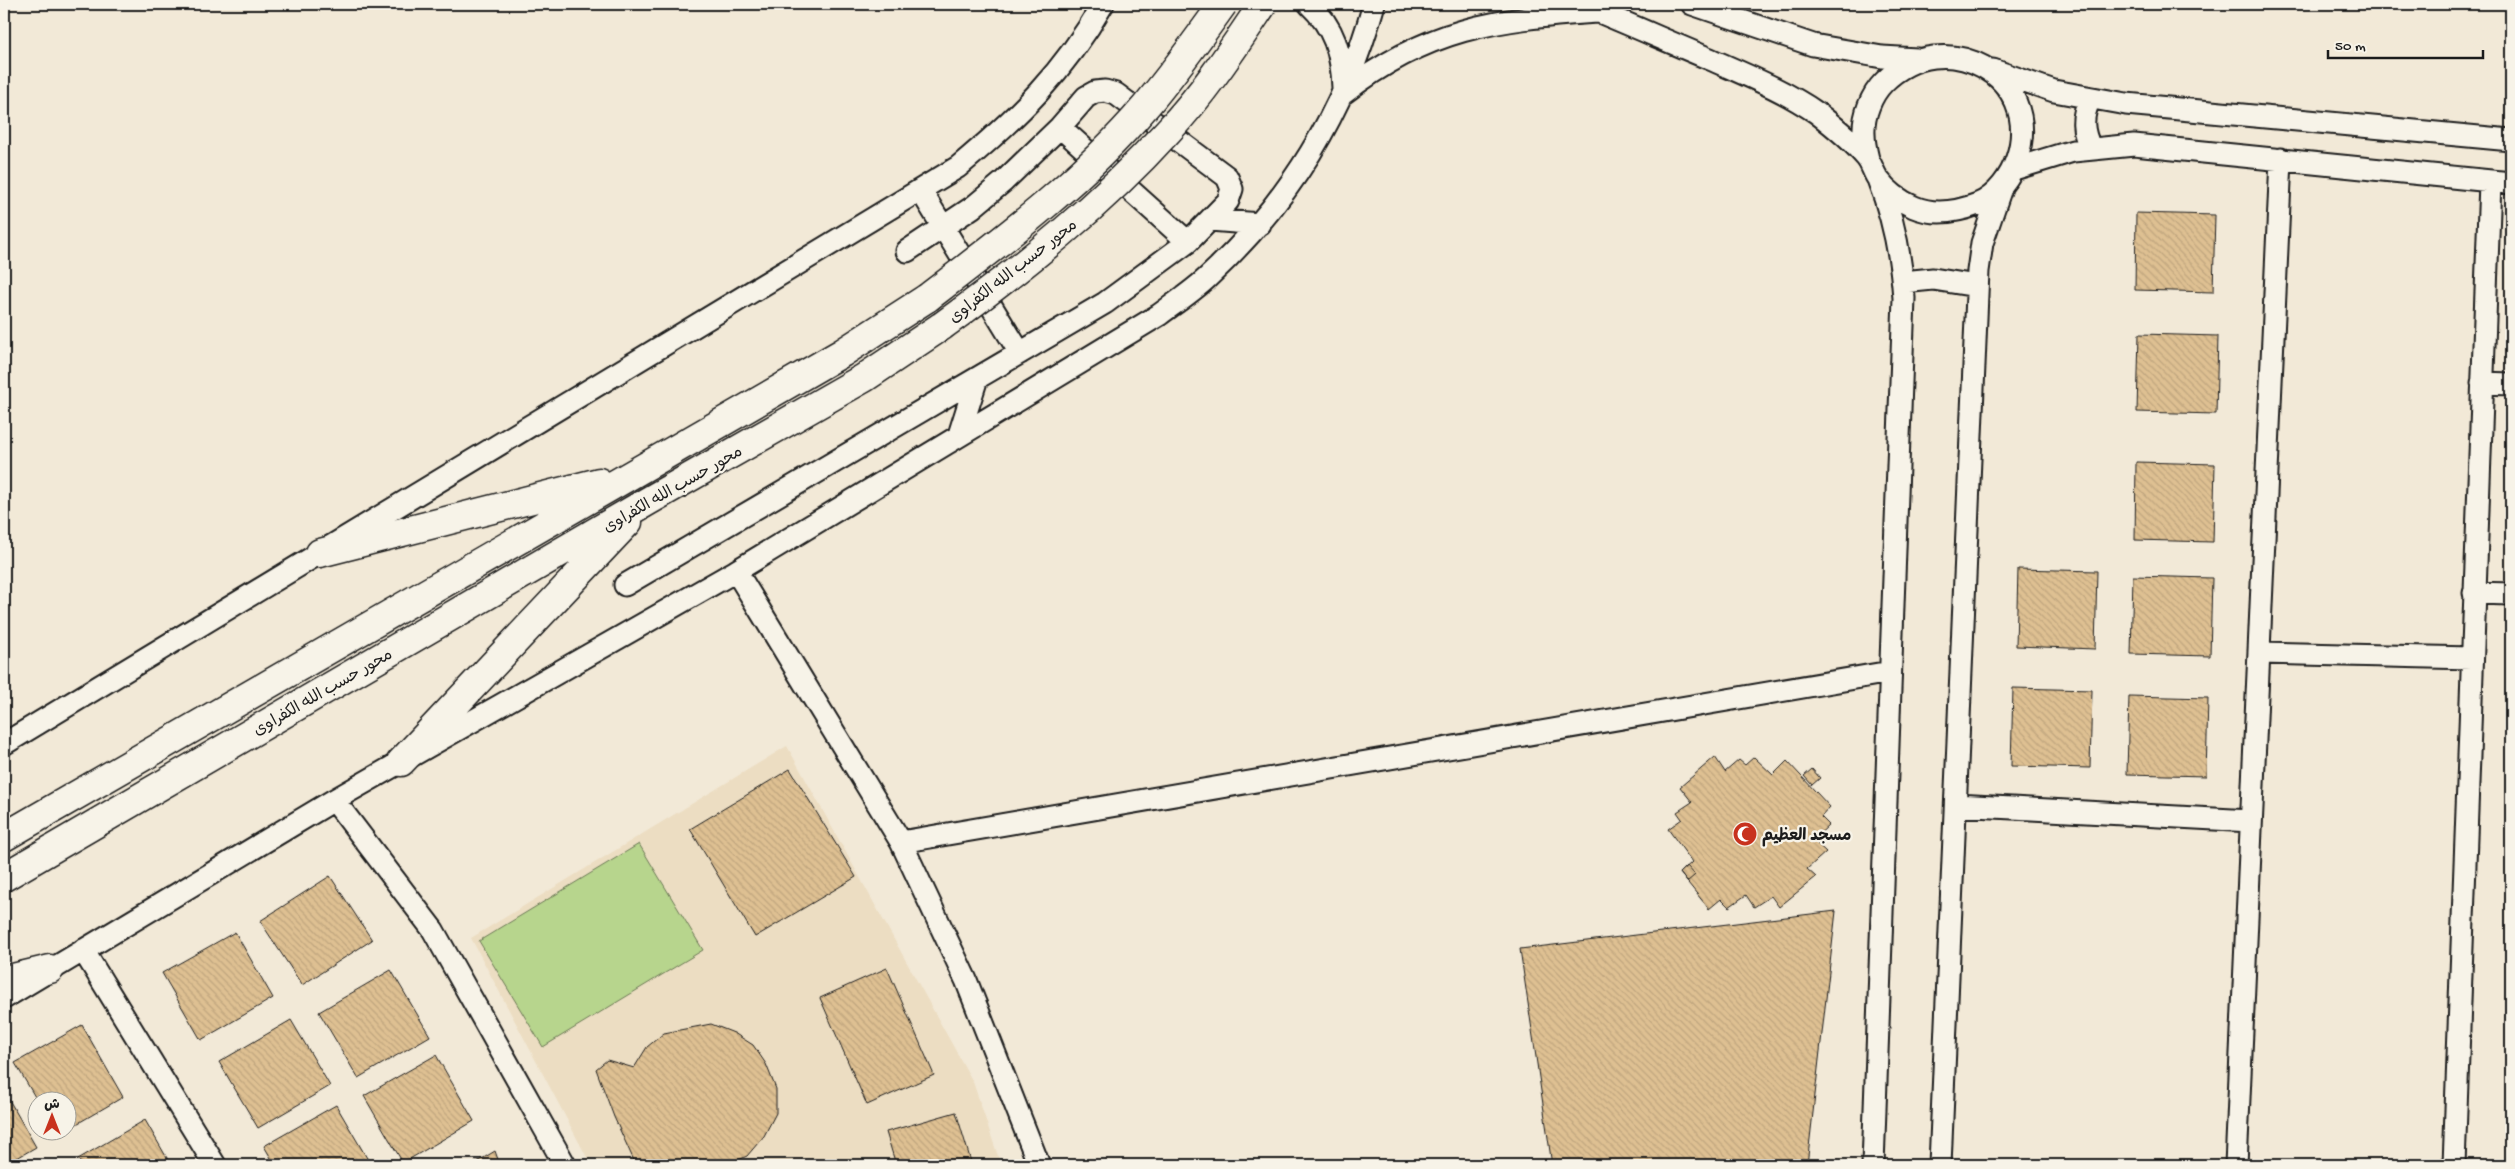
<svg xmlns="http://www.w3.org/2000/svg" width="2515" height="1169" font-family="'Gochi Hand','Playpen Sans Arabic',sans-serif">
<defs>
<pattern id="building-back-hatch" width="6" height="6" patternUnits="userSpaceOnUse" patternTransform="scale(1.25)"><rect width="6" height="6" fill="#dec092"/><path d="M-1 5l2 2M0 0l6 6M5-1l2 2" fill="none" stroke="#bea47d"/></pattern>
</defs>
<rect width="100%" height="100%" fill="#f2e9d7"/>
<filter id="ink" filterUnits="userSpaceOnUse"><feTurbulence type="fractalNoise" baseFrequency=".02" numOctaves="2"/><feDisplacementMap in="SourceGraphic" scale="10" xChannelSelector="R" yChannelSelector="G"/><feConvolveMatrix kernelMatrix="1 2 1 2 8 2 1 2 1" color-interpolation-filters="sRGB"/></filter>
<g filter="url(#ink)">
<path fill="#ecddc2" d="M787 746 973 1082 1001 1165H591L471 938Z"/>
<path fill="#b7d58d" stroke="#6a7854" d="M639 844 703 950 543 1047 479 941Z"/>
<path fill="url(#building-back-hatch)" stroke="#1c1c1c" d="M2136 213 2215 215 2213 292 2135 290Z
M2139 334 2218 336 2216 414 2137 412Z
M2136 462 2215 464 2213 542 2135 540Z
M2018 569 2097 571 2095 649 2016 646Z
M2133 576 2212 578 2210 656 2131 654Z
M2013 688 2092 690 2090 768 2011 766Z
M2129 696 2208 698 2206 776 2127 774Z
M1715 757 1725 772 1739 760 1745 765 1754 757 1773 775 1787 761 1830 807 1821 817 1829 825 1813 840 1826 852 1807 869 1816 877 1779 907 1771 896 1754 907 1746 895 1729 907 1721 899 1709 909 1680 873 1692 862 1668 829 1682 819 1677 812 1692 802 1680 787Z
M790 769 856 877 755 937 690 829Z
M1812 769 1820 778 1812 785 1804 776Z
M1687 866 1695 875 1687 882 1680 873Z
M330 876 372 940 302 985 260 921Z
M1836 911 1807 1165H1552L1520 949Z
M235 932 273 998 201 1040 162 973Z
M887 968 934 1075 867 1105 820 998Z
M391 970 430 1036 358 1078 319 1012Z
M291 1020 330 1086 258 1128 219 1062Z
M711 1024 734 1033 753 1045 766 1064 776 1089V1113L764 1136 747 1156 728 1165H684L672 1161 669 1165H636L614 1117 596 1069 607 1060 634 1068 647 1047 664 1033Z
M82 1025 123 1097 68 1129V1102H38L15 1063Z
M436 1055 474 1121 403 1163 364 1096Z
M4 1091 36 1147 5 1165H4Z
M336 1105 371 1165H275L264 1146Z
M956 1112 972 1165H896L886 1132Z
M145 1120 171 1165H82L78 1159Z
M495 1151 500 1165H472Z"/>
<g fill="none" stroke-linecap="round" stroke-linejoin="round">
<defs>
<path id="minor" d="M1309 4C1334 27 1342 54 1343 88
M1580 4C1624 22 1667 41 1710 59 1746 75 1784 90 1817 113 1834 126 1852 141 1866 157 1872 164 1873 172 1878 179 1887 191 1900 201 1914 207 1935 216 1957 212 1978 204 1997 196 2011 176 2017 158 2044 76 1944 22 1884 82 1871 95 1863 116 1864 134 1864 142 1866 151 1868 159
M1692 4 1813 45 1882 57 1917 59
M1993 70 2054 91 2126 104 2511 140
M1344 93C1427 28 1495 19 1597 12
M2090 99C2081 117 2082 131 2091 149
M1060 127 1188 242
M2014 169 2073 151 2134 145 2511 183
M921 191 1020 353
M1210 220 1260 224
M1903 282 1933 279 1977 286
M2482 383 2511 384
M959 435 977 378
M736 571 901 842 966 980 1039 1165
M625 585 1105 303 1188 242 1228 201 1232 189 1227 177 1116 94 1105 91 1095 92 1086 97 1060 127 1003 182 973 207 907 251
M2474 593 2511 594
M2259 653 2472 658
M4 744 958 167C1019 116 1063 73 1103 4
M334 800 433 930 565 1165
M1956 805 2251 821
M901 842 1890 672
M83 950 215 1165
M4 998 334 800 736 571 1159 315C1175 303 1192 292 1207 278 1290 201 1344 113 1374 4
M1873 1165 1904 298C1901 256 1894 219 1878 179
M1940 1165 1978 271 1982 243 2001 188
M2236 1165 2281 159
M2454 1165 2490 182"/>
<path id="major" d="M320 553 599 482
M401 762 628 522
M4 837 842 353 927 298
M4 877 650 500 864 378 942 326
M4 980 50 969"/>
</defs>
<use href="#minor" stroke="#1c1c1c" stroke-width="25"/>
<use href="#major" stroke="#1c1c1c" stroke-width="31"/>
<use href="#minor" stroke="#f7f3e8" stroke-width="21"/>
<use href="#major" stroke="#f7f3e8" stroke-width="28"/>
<defs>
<path id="major-bridge" d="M927 298C1003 240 1082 181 1145 107 1173 74 1198 39 1223 4
M942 326C1022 268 1101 205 1168 131 1204 93 1234 47 1263 4"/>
</defs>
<use href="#major-bridge" stroke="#1c1c1c" stroke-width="31" stroke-linecap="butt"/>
<use href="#major-bridge" stroke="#f7f3e8" stroke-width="28"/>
</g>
</g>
<defs>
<symbol id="mosque-disc" viewBox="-11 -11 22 22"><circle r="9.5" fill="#c8321e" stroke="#f7f3e8"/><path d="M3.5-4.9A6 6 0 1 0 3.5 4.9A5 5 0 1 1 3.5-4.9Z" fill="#fff"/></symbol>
</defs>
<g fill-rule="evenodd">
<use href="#mosque-disc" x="1731" y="820" width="28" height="28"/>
</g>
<g text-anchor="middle" stroke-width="4.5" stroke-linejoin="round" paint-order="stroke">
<g font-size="16" fill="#1c1c1c" stroke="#f7f3e8">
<text transform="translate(1012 270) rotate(-38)" y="6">محور حسب الله الكفراوى</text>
<text transform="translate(672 488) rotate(-30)" y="6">محور حسب الله الكفراوى</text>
<text transform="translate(322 691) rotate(-30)" y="6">محور حسب الله الكفراوى</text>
</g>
<g font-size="16" font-weight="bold" fill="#1c1c1c" stroke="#f7f3e8" text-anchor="start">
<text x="1762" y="840">مسجد العظيم</text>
</g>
</g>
<rect width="2515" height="1169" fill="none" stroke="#f7f3e8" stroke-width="20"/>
<rect x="10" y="10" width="2495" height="1149" fill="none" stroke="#1c1c1c" stroke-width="2" filter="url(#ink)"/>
<g transform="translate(52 1116)"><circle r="24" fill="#f7f3e8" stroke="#9f9d96"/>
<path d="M0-4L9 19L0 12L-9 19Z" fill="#c8321e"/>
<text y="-8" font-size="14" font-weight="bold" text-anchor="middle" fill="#1c1c1c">ش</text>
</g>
<path d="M2328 50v8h155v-8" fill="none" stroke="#1c1c1c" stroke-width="2.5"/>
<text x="2335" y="50" font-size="15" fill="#1c1c1c" stroke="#f7f3e8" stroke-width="4" paint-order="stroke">50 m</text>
</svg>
